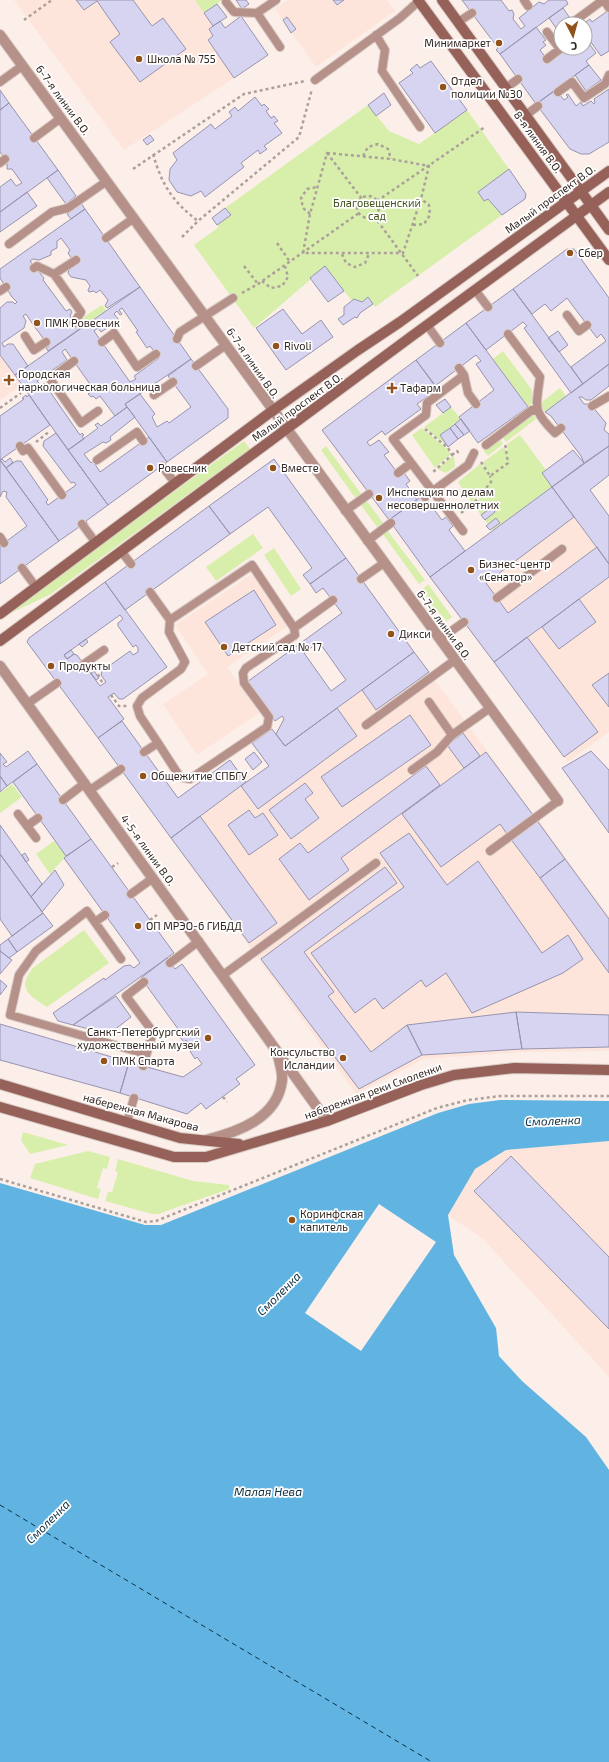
<svg xmlns="http://www.w3.org/2000/svg" width="609" height="1762" font-family="'Exo 2',sans-serif">
<rect width="100%" height="100%" fill="#fcefe9"/>
<path fill="#fde5db" d="M14 0H195L213 26 209 29 213 36 208 40 234 78 124 150Z
M288 0H387L395 11 316 67 275 9Z
M0 355 22 385 0 400Z
M552 487 609 564V732L568 762 430 577Z
M252 574 287 627 227 667 259 713 197 755 163 704 208 674 175 625Z
M414 652 609 916V1051L524 1052 424 1059 356 1094 171 838 269 766 252 743 272 729 285 746Z
M609 1141V1377L483 1239 448 1215 475 1169 506 1150Z"/>
<path fill="#d7efab" d="M195 0H222L204 13Z
M368 105 389 131 419 144 467 110 509 169 478 192 484 201 488 199 502 215 375 307 368 297 362 302 354 299 352 301 325 267 254 328 194 245 219 227 217 225 231 215 225 208Z
M102 305 106 310 81 328 80 325 85 316Z
M503 351 532 390V403L528 407 493 359Z
M560 388 566 396 545 412 541 405 543 401Z
M451 407 461 419 440 435 448 447 424 427Z
M532 414 536 419 506 442 502 436Z
M422 428 447 449 451 454 435 468 412 435Z
M520 435 546 470 552 487 493 530 492 529 499 522 496 518 488 524 485 520 495 512 492 507 481 515 474 506 483 494 480 491 472 503 458 482 480 464 488 472 482 463 505 446 508 458 507 444Z
M499 438 503 444 488 456 483 450Z
M244 441 250 449 51 594 13 612 10 611Z
M326 446 362 495 356 499 321 450Z
M454 455 455 467 446 473 437 469Z
M366 500 384 524 378 528 360 504Z
M387 530 425 580 419 584 382 533Z
M253 534 263 548 216 581 206 567Z
M274 548 301 589 291 596 264 555Z
M428 584 452 617 447 621 430 603 423 589Z
M12 784 22 797 0 813V793Z
M54 841 66 856 50 874 36 854Z
M84 930 109 963 47 1007C30 996 16 989 33 968Z
M23 1132 68 1145 30 1154 21 1140Z
M88 1151 110 1157 107 1169 103 1168 97 1188 101 1189 98 1199 30 1178 35 1164Z
M118 1159 193 1181 229 1185V1189L158 1214H152L105 1201 108 1192H112L118 1172 115 1171Z"/>
<path fill="#61b4e1" d="M500 1100 609 1101V1141L506 1150 475 1169 448 1215 454 1255 496 1328 499 1356 522 1381 586 1437 609 1470V1762H0V1183L145 1225H161L438 1113 469 1104Z"/>
<path fill="#fcefe9" d="M379 1204 436 1242 361 1351 305 1313Z"/>
<g fill="none" stroke-linecap="round" stroke-linejoin="round">
<path stroke="#0b3144" stroke-width="1" stroke-dasharray="5 4" stroke-linecap="butt" d="M0 1505 432 1762"/>
</g>
<path fill="#d7d4f2" stroke="#9794af" fill-rule="evenodd" d="M76 0H133L152 26 163 18 186 49 140 82 110 42 120 34 97 1 84 10Z
M236 0H246L249 4 242 9Z
M333 0H344L337 5Z
M462 0H501L509 11 512 10 514 14 513 19 521 29 525 26 519 18 539 2 544 4 549 0H566L568 4 500 54 496 50 498 48Z
M217 4 227 17 213 26 204 13Z
M563 8 574 24H561V35L549 18Z
M609 10V51L601 56 585 34V24H583L590 19 592 22Z
M241 16 268 55 234 78 208 40 213 36 209 29 220 21 225 28Z
M287 17 296 29 291 33 283 20Z
M536 27 546 40 543 42 546 45 540 50 549 62 569 48H585V38L596 53 586 61 589 65 536 104 500 54Z
M431 61 467 110 435 133 399 83 413 73 410 70 417 64 420 68Z
M589 65 601 80 586 91 575 75Z
M609 89V142L589 154H581L570 149 536 104 556 90 564 100 568 97 566 95 568 94 576 106 581 102 583 106 591 101 594 104 595 102 594 99Z
M0 90 9 103 0 110Z
M384 93 391 105 376 116 368 105Z
M255 97 262 106 264 104 269 109 266 111 271 118 274 116 278 121 274 123 282 133 264 146 267 149 260 154 258 150 241 163 244 167 205 197 201 191 191 196 177 192 169 180 170 169 177 160 173 153 211 124 215 129 232 116 229 112 235 107 238 111Z
M9 103 58 170 0 212V187L11 179 16 186 22 183 12 169H7V162L0 152V110Z
M150 135 154 140 147 145 143 140Z
M509 169 526 194 525 199 502 215 488 199 484 201 478 192Z
M58 170 76 196 66 204 47 178Z
M27 192 37 206 0 232V212Z
M81 203 85 209 71 219 67 214Z
M225 208 231 215 217 225 212 218Z
M85 209 140 287 107 308 105 306 108 300 100 290 96 293 94 291 89 292 88 290 90 286 86 280 71 277 68 273 69 270 78 263 72 259 68 253 70 250 61 238 60 239 57 241V248L51 251V255L39 260 33 259 30 261 44 278 43 280 66 311 70 309 72 312 70 316 77 327 80 325 81 328 48 351 46 348 49 346 34 326 26 314 23 316 26 321 24 328 2 343 4 347 8 344H13L28 366 15 375 0 355V308L7 302H13L15 304 17 302 12 297 0 278V269Z
M567 249H574L609 298V364L583 384 571 367 606 341 601 334 597 338 567 298 551 311 545 304 532 314 513 289Z
M325 266 344 291 328 302 310 278Z
M140 287 191 359 125 404 127 407 115 416 100 396 96 399 93 396 91 397 88 394 91 392 89 389 92 387 65 349 62 352 67 360 37 381 41 386 44 383 80 435 82 433 84 435 82 436 84 439 68 450 15 375ZM122 308 138 331 136 332 147 348 150 346 159 358 134 376 136 379 130 382 94 331 98 328 101 332 119 320 114 314 117 311 120 315 122 314 119 310Z
M513 289 583 384 571 393 524 328 527 326 523 322 486 350 466 323Z
M368 297 373 304 360 313 357 318 355 317 343 325 338 319 344 315V307L354 299 362 302Z
M283 309 302 334 321 320 333 337 286 370 256 328Z
M466 323 528 407 478 443 459 417 494 390 476 364 481 361 476 355 435 386 416 360Z
M558 331 568 345 559 352 548 338Z
M191 359 228 409V418L167 462 125 404 140 394 155 414 152 417 157 427 167 421 169 423 191 407 168 376Z
M416 360 438 389 417 404 421 409 385 435 382 431 367 442 370 446 379 440 389 452 384 455 400 476 404 473 410 481 406 484 417 500 389 520 322 430Z
M609 364V386L591 400H586L582 397H579L584 404H591L592 406 606 423 604 430 609 434V446L584 463 581 456 551 416 545 412Z
M26 395 27 397 29 395 50 425 0 460V416L24 399 22 398Z
M445 399 451 407 443 413 436 405Z
M127 407 135 417 110 437 111 440 106 443 103 442 84 454 91 463 93 461 100 472 149 437 167 462 108 505 68 450 98 428 95 425 98 423 101 426Z
M461 419 470 431 464 435 455 424Z
M455 424 464 435 458 439 450 428Z
M450 428 458 439 448 447 440 435Z
M56 433 108 505 86 521 88 524 81 529 79 527 59 541 6 468 16 461H21L48 500 46 502 48 505 76 485 74 482 71 483 43 446 44 441Z
M609 446V475L590 490 609 516V564L552 487Z
M573 450 584 463 552 487 542 473Z
M10 458 13 462 6 468 0 460 2 459 5 462Z
M274 459 346 558 310 584 303 575 312 568 268 507 230 534 209 506Z
M0 460 59 541 0 584V546L27 526 6 497 7 492 3 491 0 497Z
M552 487 574 517 486 583 508 613 597 547 609 564V577L494 662 430 577Z
M423 495 442 520 446 517 453 526 449 530 465 551 430 577 389 520Z
M209 506 230 534 125 610 105 582Z
M492 507 495 512 485 520 481 515Z
M496 518 500 523 490 530 486 526Z
M346 558 414 652 285 746 276 734 284 719 282 716 275 721 247 682 342 613 323 588 316 593 310 584ZM319 642 346 680 331 691 304 653Z
M105 582 167 667 123 699H119L114 693 108 697 124 719 98 738 27 642 29 638ZM120 615 123 619 118 623V626L133 647 136 645 138 648V652L133 655 130 651 102 671 101 675 106 682 100 686 77 655 74 654 67 659 64 655Z
M254 590 276 625 228 656 205 622Z
M579 599 596 622 559 649 542 627Z
M527 637 598 732 564 757 494 662Z
M86 639 88 642 82 647 79 644Z
M71 650 74 654 67 659 64 655Z
M414 652 429 672 376 710 362 690Z
M94 671 99 678 96 680 91 673Z
M609 673V707L592 685Z
M337 708 357 736 258 809 241 786 269 766 252 743 272 729 285 746Z
M410 715 431 745 342 807 321 777Z
M122 721 178 798 230 760 246 782 171 838 98 738Z
M463 733 480 756 464 768 447 745Z
M28 751 37 764 7 786 0 776V753L7 762 3 764 6 767Z
M591 751 609 770V833L562 768Z
M254 752 262 762 253 770 245 759Z
M486 752 533 815 507 834 500 824 441 867 402 814Z
M37 764 91 839 66 856 13 782Z
M426 766 440 785 341 858 349 870 309 900 279 859 300 843 308 853Z
M0 776 7 786 0 792Z
M305 783 313 793 305 799 319 818 291 839 269 810Z
M249 810 255 818 263 813 278 835 249 855 228 825Z
M533 815 565 859 540 878 507 834Z
M200 816 277 923 249 943 171 838Z
M0 825 42 884 31 897 0 854Z
M409 833 447 885 478 861 542 953 568 935 583 959 563 973 472 1013 446 973 426 987 421 980 383 1009 375 998 355 1013 311 953 404 887 380 853Z
M91 839 174 953 73 1025 58 1021 53 1013 104 978 105 980 124 966 130 965 134 968 140 963 64 858Z
M25 853 29 860 26 862 22 855Z
M0 854 43 913 12 936 0 919Z
M565 859 609 919V973L540 878Z
M385 867 397 883 304 952 334 992 328 996 371 1052 407 1025 422 1055 359 1089 261 959Z
M55 870 64 885 42 912 31 897Z
M43 913 53 926 17 952 8 939Z
M8 939 17 952 9 958 0 951V945Z
M0 951 12 960 0 974Z
M167 958 175 969 182 964 255 1065 236 1079 240 1084 206 1109 201 1103 187 1114 120 1093 129 1062 183 1077 202 1064 197 1057 195 1059 190 1051 193 1050 186 1040 184 1042 178 1035 181 1033 141 978Z
M0 980 7 986 0 995Z
M116 996 131 1017 109 1034 73 1025Z
M516 1012 609 1015V1047L522 1049Z
M516 1012 522 1049 422 1055 407 1025Z
M0 1024 129 1062 120 1093 0 1060Z
M511 1156 609 1257V1329L474 1191Z"/>
<g fill="none" stroke-linecap="round" stroke-linejoin="round">
<defs>
<path id="lane" d="M276 0 257 13 280 47
M524 0 528 6
M604 0 609 8
M226 2 234 12 257 13
M576 20 603 0
M458 22 472 13
M376 35 385 50 382 71 420 127
M547 59 560 49 547 32
M315 80 400 18 420 0
M0 82 22 66
M506 88 518 79
M558 92 572 82 584 98 605 84 609 75
M526 115 538 106
M34 138 61 118
M0 163 5 159
M106 238 134 218
M9 244 52 212 68 208 107 181
M34 268 37 266 54 274 81 312 74 323
M54 274 76 260
M475 290 488 307
M0 291 6 287
M567 315 579 331 587 325
M427 325 440 343
M508 334 540 377C536 408 532 410 555 433L561 428
M25 336 34 350 46 342
M177 339 180 332 233 298
M102 342 114 333 137 367 156 354
M74 361 50 379 81 423 98 411
M196 366 226 345
M459 368 464 375 468 393 476 404
M154 395 173 382
M592 406 609 396
M486 445 532 410 537 411
M20 446 23 451 28 448 62 495
M97 460 137 432 143 441
M162 466 175 483
M398 473 411 463
M425 497 468 465 474 453
M345 511 369 494
M82 524 96 543
M463 531 393 439 426 415 427 403 464 375
M0 537 4 543
M367 541 391 523
M121 551 131 564
M22 568 36 587
M361 579 384 563
M150 592 170 620
M497 598 562 549
M294 628 333 600
M440 639 464 622
M84 664 104 650
M429 702 452 735
M27 704 57 683
M366 725 455 660
M144 752 158 743 140 716 137 706 142 698 181 669 185 662 169 632 170 620 252 565 294 628 295 635 246 668 243 673 244 683 269 717 267 727 190 779 180 777 158 743
M412 770 437 752 452 735 490 708
M90 790 121 769
M63 800 85 783
M18 814 36 838
M27 826 38 818
M490 851 558 801
M131 894 153 878
M95 922 105 915
M121 959 87 911 36 951 19 975 10 1015 146 1054
M170 963 199 941
M223 975 376 863
M143 1066 153 1032 126 996 144 982
M127 1122 134 1098"/>
<path id="street" d="M0 35C186 290 372 546 558 801
M0 666 327 1121
M206 1140C238 1132 278 1118 282 1080 283 1072 279 1061 277 1052"/>
<path id="secondary" d="M418 0 609 260
M442 0 609 230
M0 614 272 411 358 350 400 322 609 171
M0 641 412 336 609 192
M0 1084 180 1138 239 1144
M0 1107 174 1157H206L327 1121 421 1085 454 1075 514 1068 609 1070"/>
</defs>
<use href="#lane" stroke="#d7cbc5" stroke-width="10"/>
<use href="#street" stroke="#d7cbc5" stroke-width="12"/>
<use href="#secondary" stroke="#d7cbc5" stroke-width="12"/>
<path stroke="#ada09b" stroke-width="2.5" stroke-dasharray="3 3" stroke-linecap="butt" d="M24 20 52 0
M327 153 391 159 429 166 421 199 403 253H303L310 214Z
M327 153 362 199
M153 154C162 185 172 201 198 221L299 137 312 89
M363 156 368 147 378 144 388 149 391 159
M133 169 244 94 305 81
M357 207a11 11 0 1 1 22 0a11 11 0 1 1-22 0Z
M377 201 485 127
M310 214 303 208 301 198 307 189 317 187
M374 216 418 276
M413 225 424 224 430 215 429 205 421 199
M182 237 198 221
M277 243 290 262
M342 254 346 263 355 267 365 263 369 254
M244 266 258 284
M262 281 271 288 282 286 288 277 285 266
M242 293 258 284 359 213
M0 408 21 393
M425 429 448 448 452 455 432 473
M36 442 50 431
M452 455 457 451 460 455
M481 462 490 476 508 463 505 443
M461 513 473 504 491 482 490 476
M95 669 103 684
M111 695 119 706H127
M112 867 118 863
M150 920 157 915
M223 1097 227 1102
M0 1179 146 1222 156 1221 437 1108 468 1100 500 1096H609"/>
<use href="#lane" stroke="#b6918a" stroke-width="8"/>
<use href="#street" stroke="#b6918a" stroke-width="10"/>
<use href="#secondary" stroke="#966158" stroke-width="10"/>
</g>
<g fill="#92531b" stroke="#fff" stroke-width="1.5">
<circle cx="499" cy="43" r="4"/>
<circle cx="139" cy="59" r="4"/>
<circle cx="443" cy="87" r="4"/>
<circle cx="570" cy="253" r="4"/>
<circle cx="37" cy="323" r="4"/>
<circle cx="276" cy="346" r="4"/>
<path d="M7 374h4v4h4v4h-4v4h-4v-4h-4v-4h4z"/>
<path d="M390 382h4v4h4v4h-4v4h-4v-4h-4v-4h4z"/>
<circle cx="150" cy="468" r="4"/>
<circle cx="273" cy="468" r="4"/>
<circle cx="379" cy="498" r="4"/>
<circle cx="471" cy="570" r="4"/>
<circle cx="391" cy="634" r="4"/>
<circle cx="224" cy="647" r="4"/>
<circle cx="51" cy="666" r="4"/>
<circle cx="143" cy="776" r="4"/>
<circle cx="138" cy="926" r="4"/>
<circle cx="208" cy="1038" r="4"/>
<circle cx="343" cy="1058" r="4"/>
<circle cx="104" cy="1061" r="4"/>
<circle cx="292" cy="1220" r="4"/>
</g>
<g text-anchor="middle" stroke-width="3.5" stroke-linejoin="round" paint-order="stroke">
<g font-size="11" fill="#312520" stroke="#fff" text-anchor="start">
<text x="491" y="47" text-anchor="end">Минимаркет</text>
<text x="147" y="63">Школа № 755</text>
<text x="451" y="85">Отдел<tspan x="451" dy="13">полиции №30</tspan></text>
<text x="578" y="257">Сбер</text>
<text x="45" y="327">ПМК Ровесник</text>
<text x="284" y="350">Rivoli</text>
<text x="18" y="378">Городская<tspan x="18" dy="13">наркологическая больница</tspan></text>
<text x="400" y="392">Тафарм</text>
<text x="158" y="472">Ровесник</text>
<text x="281" y="472">Вместе</text>
<text x="387" y="496">Инспекция по делам<tspan x="387" dy="13">несовершеннолетних</tspan></text>
<text x="479" y="568">Бизнес-центр<tspan x="479" dy="13">«Сенатор»</tspan></text>
<text x="399" y="638">Дикси</text>
<text x="232" y="651">Детский сад № 17</text>
<text x="59" y="670">Продукты</text>
<text x="151" y="780">Общежитие СПБГУ</text>
<text x="146" y="930">ОП МРЭО-6 ГИБДД</text>
<text x="200" y="1036" text-anchor="end">Санкт-Петербургский<tspan x="200" dy="13">художественный музей</tspan></text>
<text x="335" y="1056" text-anchor="end">Консульство<tspan x="335" dy="13">Исландии</tspan></text>
<text x="112" y="1065">ПМК Спарта</text>
<text x="300" y="1218">Коринфская<tspan x="300" dy="13">капитель</tspan></text>
</g>
<g font-size="11" fill="#312520" stroke="#fff">
<text transform="translate(63 100) rotate(54)" y="4">6-7-я линии В.О.</text>
<text transform="translate(538 142) rotate(54)" y="4">8-я линия В.О.</text>
<text transform="translate(550 199) rotate(-36)" y="4">Малый проспект В.О.</text>
<text transform="translate(253 363) rotate(55)" y="4">6-7-я линии В.О.</text>
<text transform="translate(297 407) rotate(-36)" y="4">Малый проспект В.О.</text>
<text transform="translate(444 625) rotate(54)" y="4">6-7-я линии В.О.</text>
<text transform="translate(148 850) rotate(54)" y="4">4-5-я линии В.О.</text>
<text transform="translate(373 1091) rotate(-20)" y="4">набережная реки Смоленки</text>
<text transform="translate(141 1112) rotate(15)" y="4">набережная Макарова</text>
</g>
<g font-size="11" fill="#41521b" stroke="#fff">
<text x="377" y="207">Благовещенский<tspan x="377" dy="13">сад</tspan></text>
</g>
<g font-size="12" font-style="italic" fill="#0b3144" stroke="#fff">
<text transform="translate(553 1121) rotate(-2)" y="4">Смоленка</text>
<text transform="translate(279 1294) rotate(-45)" y="4">Смоленка</text>
<text x="268" y="1496">Малая Нева</text>
<text transform="translate(48 1522) rotate(-45)" y="4">Смоленка</text>
</g>
</g>
<g transform="translate(573 36) rotate(174)"><circle r="19" fill="#ffffff" stroke="#ada8a6"/>
<path d="M0-3L7 15L0 10L-7 15Z" fill="#92531b"/>
<text y="-6" font-size="11" font-weight="bold" text-anchor="middle" fill="#312520">С</text>
</g>
</svg>
